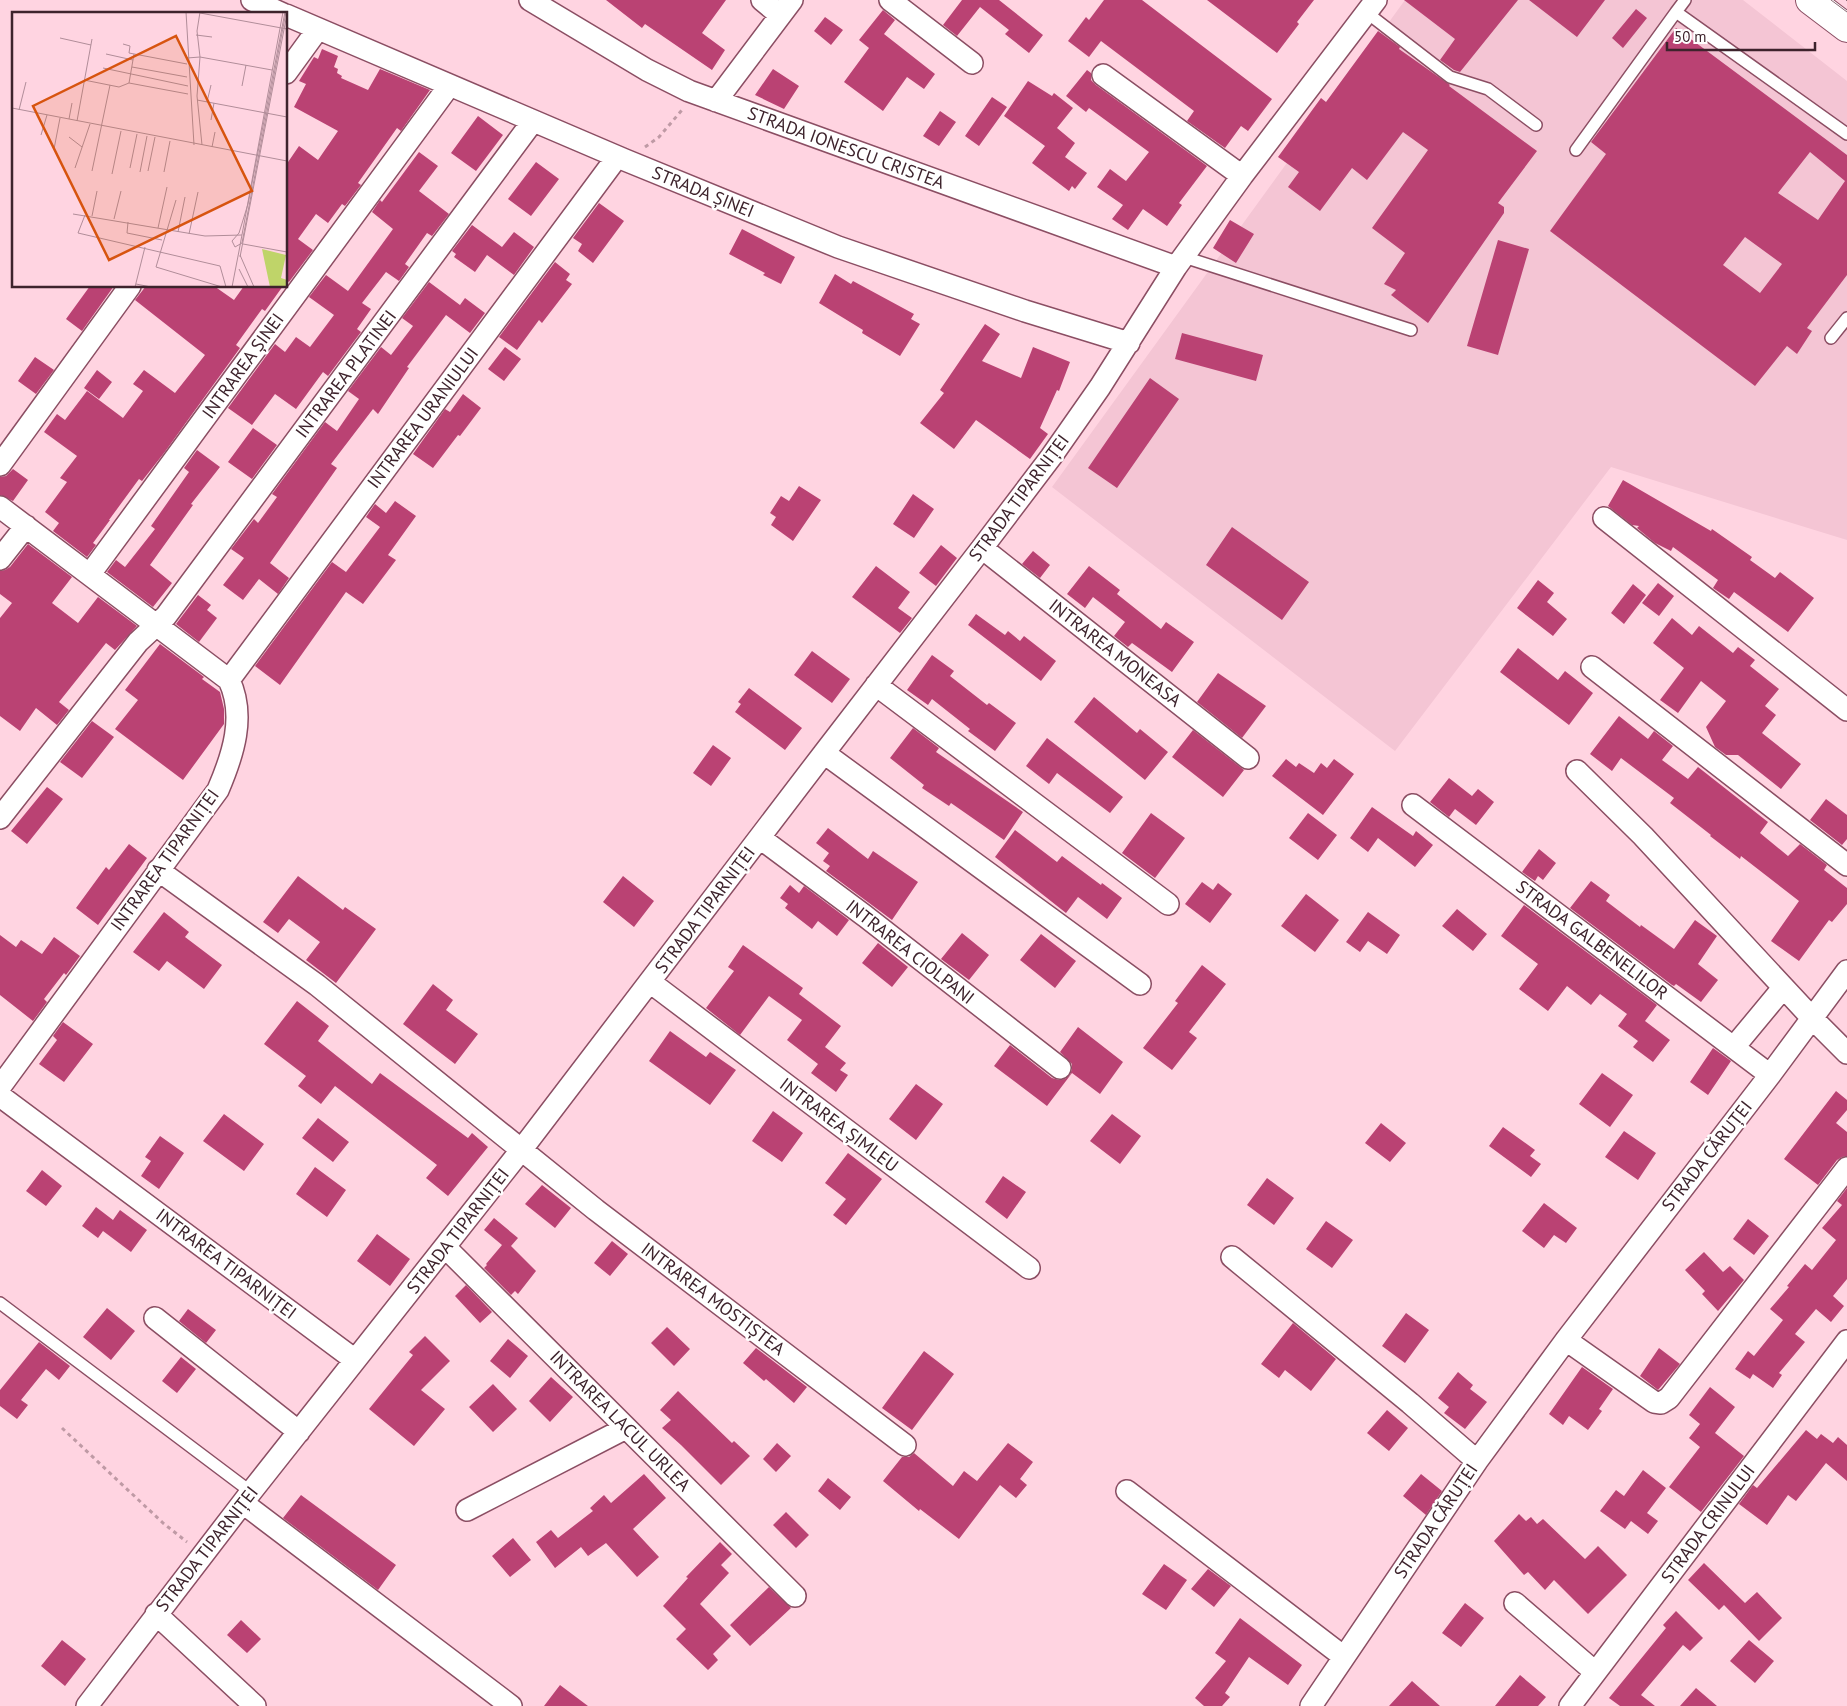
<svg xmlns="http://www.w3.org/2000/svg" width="1847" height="1706" font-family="'PT Sans',sans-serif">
<rect width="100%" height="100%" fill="#ffd4e1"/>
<path fill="#f4c5d4" d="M1405 0H1743L1847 81V540L1611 467 1395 751 1052 487Z"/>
<path fill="#ba4273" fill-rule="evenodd" d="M606 0H726L702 33 725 50 712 70 645 24 642 28Z
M962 0H999L1043 35 1029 53 1005 34 1009 30 980 7 957 36 943 25Z
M1104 0H1142L1272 99 1248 131 1241 126 1225 148 1187 121 1194 111 1101 41 1089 57 1068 41 1086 17 1089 20Z
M1207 0H1314L1297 22 1299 24 1277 53Z
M1404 0H1518L1460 72 1454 70 1440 60 1455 39Z
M1529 0H1605L1577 37Z
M1636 9 1647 18 1623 48 1612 38Z
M883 10 895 20 884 34 935 74 924 89 907 77 883 111 844 82 869 48 859 40Z
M825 17 843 30 831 45 814 31Z
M1676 28 1847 155V275L1807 328 1812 331 1797 354 1787 346 1755 386 1550 231 1606 154 1591 142ZM1810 152 1845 181 1818 220 1778 193ZM1745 237 1782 264 1760 293 1723 265Z
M1378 31 1400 47 1399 49 1450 85 1449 86 1537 151 1498 203 1504 207V213L1428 323 1391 295 1396 290 1384 284 1405 253 1372 228 1428 150 1403 132 1367 180 1352 168 1320 211 1288 187 1299 172 1278 157 1321 98 1326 102Z
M322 49 338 56 334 67 338 69 337 73 342 76 341 78 368 90 380 69 430 90 401 131 397 128 358 183 361 185 345 206 342 204 328 223 316 214 298 239 313 250 289 282 286 280V165L299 146 318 160 338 131 294 107 306 84 299 81 314 57 318 59Z
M773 69 799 86 784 109 755 95Z
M1087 70 1091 73V80L1096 85 1207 166 1179 203 1182 205 1167 226 1143 209 1128 230 1112 219 1123 205 1097 187 1110 169 1126 181 1149 152 1089 108 1086 112 1066 96Z
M1028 81 1052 96 1054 93 1073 108 1057 128 1075 143 1065 157 1087 173 1075 189 1072 186 1069 191 1032 163 1045 146 1004 116Z
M992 97 1007 107 979 146 965 136Z
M940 111 956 122 939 146 923 136Z
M478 116 503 135 476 171 451 153Z
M419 152 438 166 419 191 449 214 432 236 427 233 405 264 409 267 399 281 386 272 362 303 371 309 357 329 361 332 328 376 323 372 296 409 275 394 252 425 228 408 275 344 285 352 296 337 310 347 334 315 309 297 326 275 348 291 393 229 372 212 380 200 382 202Z
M536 162 559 179 531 216 508 199Z
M599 203 624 221 593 263 578 251 582 244 573 238Z
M1230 220 1254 234 1236 263 1213 248Z
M472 225 502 247 514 232 534 247 514 275 487 255 475 272 454 257 456 254 452 251Z
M742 229 795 257 781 284 763 275 765 273 729 254Z
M1498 240 1529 249 1498 355 1467 346Z
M555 262 570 274 566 280 572 284 542 323 539 320 517 350 499 337Z
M835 274 851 284 853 281 914 314 911 319 920 324 900 356 862 333 863 330 819 303Z
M429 282 460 305 465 298 485 313 470 333 446 315 407 367 409 368 378 414 373 409 331 464 337 468 270 563 289 578 278 594 259 579 243 600 223 585 244 558 231 549 254 519 258 523 277 497 272 494 325 422 337 431 359 399 348 391 381 347 391 355 413 326 402 318Z
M90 286H114L82 331 66 319Z
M146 286H214L234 300 244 286H283L265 311 262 309 236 345 240 348 164 453 142 481 139 479 109 520H110L93 543 96 545 87 557 53 531 59 523 45 512 67 482 60 478 77 456 44 432 57 414 65 420 87 391 123 418 143 391 133 384 144 370 175 393 205 355 135 300Z
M985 324 1000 334 982 361 1021 378 1033 347 1070 362 1059 391 1057 390 1040 428 1048 434 1030 459 976 420 954 449 920 423 944 393 940 390Z
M1182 333 1263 355 1256 381 1175 359Z
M505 347 521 359 504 381 488 369Z
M35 357 54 370 36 394 18 381Z
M97 370 112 382 99 399 84 388Z
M1150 378 1179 399 1117 488 1088 468Z
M463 394 481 408 460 436 458 435 433 468 413 454 445 409 450 412Z
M253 428 277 445 252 479 228 462Z
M197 450 220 467 191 504 193 505 150 565 172 583 153 607 107 572 116 560 125 567 155 529 151 526 189 472 184 468Z
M13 469 28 480 13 501 0 495V477L6 476Z
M1623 480 1711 531 1712 529 1752 557 1750 560 1775 578 1780 572 1814 598 1788 632 1734 592 1729 599 1713 588 1718 580 1673 547 1671 551 1655 543 1637 528 1639 526 1632 525 1608 506Z
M799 486 821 500 793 541 771 525 776 517 770 513 781 496 789 501Z
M913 494 934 509 914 538 893 524Z
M395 501 416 516 388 555 396 560 363 604 346 592 280 685 255 666 332 562 346 572 380 527 366 517 375 504 386 513Z
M1232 527 1309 582 1282 620 1206 565Z
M28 544 72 577 52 603 78 623 98 597 137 626 115 650 106 643 59 702 69 710 57 725 36 708 20 731 0 716V618L12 603 0 594V571L5 570 10 567Z
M941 545 957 558 936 586 919 573Z
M1033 551 1050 565 1040 578 1022 564Z
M876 566 910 592 898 608 912 618 900 633 852 597Z
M1089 566 1120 590 1117 594 1161 629 1166 622 1194 642 1172 672 1132 643 1128 647 1114 636 1125 622 1093 597 1085 608 1067 594Z
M1538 580 1554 593 1547 602 1567 619 1553 636 1517 608Z
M1658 583 1674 596 1659 616 1642 603Z
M1633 584 1646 595 1624 624 1611 613Z
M198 595 211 605 207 610 217 618 199 642 176 624Z
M976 614 1005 635 1008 631 1020 641 1024 636 1056 661 1041 681 968 625Z
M1672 618 1692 635 1699 626 1733 653 1738 647 1755 660 1750 666 1779 689 1765 706 1776 715 1762 733 1801 764 1781 789 1738 755H1726L1715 747 1706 727 1726 701 1701 681 1678 713 1660 700 1684 668 1653 643Z
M160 644 204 677 202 679 220 692 224 709V724L183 780 115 729 138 700 125 690Z
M1518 648 1558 680 1565 671 1593 693 1569 725 1500 672Z
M812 651 850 679 832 703 794 675Z
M932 655 954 671 950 676 987 705 989 703 1016 723 995 751 968 731 970 729 932 699 928 705 907 690Z
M1218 673 1266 706 1242 738 1197 702Z
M749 688 802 728 785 750 735 712 741 704 738 702Z
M1094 697 1137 733 1140 729 1168 752 1145 780 1074 722Z
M1619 716 1648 739 1654 731 1673 746 1662 760 1688 779 1698 767 1768 822 1760 833 1788 856 1800 844 1827 865 1824 870 1847 888V904L1832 922 1829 920 1799 961 1771 941 1799 901 1741 856 1740 859 1710 836 1711 835 1670 803 1674 798 1621 758 1612 771 1590 754Z
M92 721 114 737 82 778 60 762Z
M913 728 939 748 936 752 1023 812 1004 840 951 803 949 806 922 788 924 785 890 758Z
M1193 730 1244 770 1223 797 1172 757Z
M1047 738 1123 797 1110 813 1057 773 1049 784 1026 766Z
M713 745 731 758 711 786 693 773Z
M1286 759 1296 767 1299 763 1314 773 1321 763 1327 768 1334 759 1354 774 1323 815 1272 776Z
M1449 778 1472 796 1478 789 1494 802 1476 825 1455 809 1449 817 1430 802Z
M47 787 63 799 27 844 11 831Z
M1826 799 1847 815V839L1842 845 1810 820Z
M1372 807 1413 836 1416 831 1433 845 1415 867 1378 838 1368 852 1350 838Z
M1151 813 1185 838 1155 878 1122 853Z
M1308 813 1337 835 1318 860 1289 838Z
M828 828 868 859 873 851 918 882 892 920 826 871 830 866 823 861 829 853 816 843Z
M1015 830 1057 862 1062 856 1101 885 1102 883 1122 898 1107 919 1078 897 1066 913 995 857Z
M129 844 147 858 98 925 76 908 106 867 109 870Z
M1539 849 1556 863 1543 880 1538 876 1535 881 1522 872Z
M298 876 343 910 345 907 376 929 336 983 306 960 320 942 289 919 278 933 263 922Z
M623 876 654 901 634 927 603 902Z
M1591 881 1610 895 1606 901 1640 927 1641 925 1674 949 1695 920 1717 936 1698 964 1718 980 1701 1002 1676 984 1674 986 1672 985 1570 908Z
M1202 882 1213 890 1218 883 1232 894 1210 923 1185 904Z
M790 885 799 893 804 886 849 920 837 936 818 921 812 929 785 908 788 904 780 898Z
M1306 894 1339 920 1315 952 1281 926Z
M1524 905 1657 1005 1645 1021 1670 1040 1653 1062 1633 1047 1638 1041 1618 1026 1627 1014 1600 994 1591 1005 1567 986 1548 1011 1519 989 1538 964 1501 936Z
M1457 909 1487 934 1473 951 1442 926Z
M164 912 189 932 185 937 222 965 204 989 167 961 159 971 133 952Z
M1368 912 1400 935 1387 954 1368 941 1360 952 1346 942Z
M962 933 989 955 969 980 941 959Z
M1041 934 1076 961 1055 988 1020 960Z
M0 935 16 947 21 940 42 954 54 937 80 956 66 975 64 973 44 999 47 1002 33 1021 0 995Z
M878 943 908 967 892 987 862 963Z
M743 945 803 988 799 994 841 1026 825 1047 846 1063 840 1070 848 1075 836 1092 811 1073 818 1064 787 1040 802 1020 769 996 740 1035 706 1008 734 971 728 967Z
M1202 965 1226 984 1189 1032 1197 1038 1172 1070 1143 1048 1178 1003 1175 1001Z
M433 984 453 1000 446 1010 478 1034 455 1064 403 1024Z
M297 1001 329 1026 318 1041 372 1084 380 1073 468 1138 472 1133 488 1147 448 1196 426 1178 437 1165 335 1086 321 1104 298 1086 306 1076 264 1044Z
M63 1022 93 1044 64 1082 39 1064 57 1040 53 1036Z
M1078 1027 1123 1062 1100 1094 1072 1073 1047 1106 994 1066 1010 1045 1052 1078 1059 1080 1065 1079 1070 1075 1072 1069V1064L1060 1052Z
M670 1031 706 1057 710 1052 736 1070 710 1105 649 1061Z
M1713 1048 1731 1061 1708 1095 1690 1082Z
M1602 1073 1633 1095 1610 1127 1579 1104Z
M916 1084 943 1104 916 1140 889 1119Z
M1836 1091 1847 1100V1110L1836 1123 1847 1132V1156L1842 1157 1837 1160 1818 1185 1784 1159Z
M773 1111 803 1133 782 1162 752 1141Z
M224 1114 264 1144 244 1171 203 1141Z
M1112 1114 1141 1136 1120 1164 1090 1141Z
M318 1118 349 1142 333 1162 302 1138Z
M1381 1123 1406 1143 1390 1162 1365 1143Z
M1503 1127 1535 1150 1530 1156 1541 1164 1531 1177 1489 1146Z
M1624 1131 1656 1153 1638 1180 1605 1157Z
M160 1136 184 1153 159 1189 141 1176 151 1161 145 1157Z
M848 1153 882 1179 846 1225 833 1215 846 1199 825 1183Z
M315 1167 346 1190 327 1217 296 1194Z
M42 1170 62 1186 46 1206 26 1191Z
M1003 1176 1026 1192 1007 1219 985 1202Z
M1267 1178 1294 1198 1274 1225 1247 1205Z
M542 1185 571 1208 555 1228 525 1204Z
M1847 1188V1279L1833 1296 1844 1306 1831 1322 1816 1309 1795 1334 1805 1342 1779 1373 1782 1375 1773 1388 1753 1374 1750 1379 1735 1369 1748 1351 1754 1356 1783 1320 1770 1309 1789 1287 1787 1286 1805 1264 1812 1270 1836 1240 1822 1228 1842 1205 1837 1201Z
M1544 1203 1577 1228 1566 1243 1554 1235 1544 1248 1522 1231Z
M96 1207 113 1220 120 1210 147 1230 131 1252 103 1231 98 1238 82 1226Z
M494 1218 518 1238 511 1246 536 1271 518 1294 515 1291 511 1295 484 1268 487 1265 486 1264 502 1245 484 1230Z
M1748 1219 1769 1236 1754 1255 1733 1239Z
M1326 1221 1353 1240 1332 1268 1306 1249Z
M377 1234 410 1259 390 1286 357 1261Z
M612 1241 628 1254 610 1276 594 1263Z
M1704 1252 1723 1272 1730 1266 1744 1280 1718 1311 1702 1294 1705 1291 1685 1270Z
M466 1285 492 1312 480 1323 455 1296Z
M107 1308 135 1331 111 1360 83 1337Z
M188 1309 216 1330 206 1343 179 1321Z
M1406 1313 1429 1330 1405 1363 1382 1346Z
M1293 1323 1336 1359 1311 1391 1285 1370 1279 1378 1261 1364Z
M667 1327 690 1349 674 1366 651 1343Z
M425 1336 450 1361 421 1390 445 1409 414 1446 369 1409 413 1355 409 1352Z
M508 1339 528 1356 510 1378 490 1361Z
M39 1342 70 1366 59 1380 46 1369 21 1400 28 1405 17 1419 0 1406V1390Z
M756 1348 807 1387 794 1403 766 1379 764 1381 743 1363Z
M1659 1348 1680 1364 1658 1390 1640 1376Z
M924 1351 954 1374 912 1430 882 1408Z
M181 1357 196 1369 177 1393 162 1381Z
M1582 1367 1613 1389 1599 1409 1602 1411 1588 1430 1569 1416 1563 1425 1549 1414Z
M1458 1372 1473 1385 1470 1389 1487 1402 1465 1429 1444 1413 1449 1407 1438 1398Z
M551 1377 573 1397 550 1422 529 1401Z
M493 1384 517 1409 493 1432 469 1407Z
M1710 1387 1735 1407 1715 1433 1744 1456 1701 1512 1669 1487 1700 1447 1689 1438 1700 1424 1689 1415Z
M678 1391 732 1443 734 1441 750 1456 721 1485 681 1445 662 1428 671 1420 660 1410Z
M1387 1410 1408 1428 1389 1451 1367 1433Z
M1806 1430 1817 1439 1821 1434 1833 1443 1838 1437 1847 1445V1481L1826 1463 1796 1501 1788 1495 1767 1525 1739 1504 1753 1485 1757 1488Z
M777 1443 791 1456 776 1472 763 1459Z
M1008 1443 1033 1462 1020 1479 1027 1485 1016 1498 1000 1485 959 1539 920 1509 919 1511 883 1481 902 1457H909L914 1453 953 1486 964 1471 977 1481Z
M1643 1470 1666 1488 1647 1513 1658 1521 1648 1534 1631 1521 1625 1529 1600 1511 1616 1490 1624 1496Z
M644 1474 666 1498 633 1529 659 1557 637 1577 606 1543 588 1556 581 1547 555 1568 536 1542 551 1530 558 1538 593 1511 590 1508 604 1495 611 1503Z
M1421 1474 1442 1491 1426 1515 1403 1496Z
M828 1478 851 1497 840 1510 818 1491Z
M301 1495 396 1565 378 1590 283 1518Z
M786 1512 809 1535 796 1548 773 1525Z
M1519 1514 1526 1521 1531 1517 1537 1524 1543 1519 1585 1559 1598 1546 1627 1575 1588 1614 1554 1580 1545 1590 1528 1572 1524 1575 1494 1541Z
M513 1538 531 1560 510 1577 492 1556Z
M720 1542 732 1554 721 1565 729 1573 700 1604 731 1636 713 1654 718 1660 708 1670 676 1639 686 1629 663 1606 688 1578 686 1577Z
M1704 1563 1745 1603 1757 1592 1782 1618 1759 1641 1724 1605 1719 1610 1688 1580Z
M1164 1564 1187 1580 1166 1610 1142 1594Z
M1208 1569 1231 1586 1214 1607 1191 1589Z
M769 1587 791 1608 750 1646 730 1625Z
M1465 1603 1484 1618 1461 1647 1442 1633Z
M1676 1611 1703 1638 1690 1651 1683 1645 1641 1695 1655 1706H1620L1609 1698 1666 1628 1663 1625Z
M1240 1618 1302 1665 1288 1685 1249 1657 1225 1693 1230 1697 1222 1706H1204L1195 1698 1226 1661 1215 1653Z
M241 1620 261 1639 247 1653 227 1635Z
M62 1640 86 1659 65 1686 41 1666Z
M1749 1640 1774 1661 1755 1683 1730 1661Z
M1520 1675 1546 1697 1538 1706H1495Z
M1412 1681 1440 1706H1389Z
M560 1685 588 1706H544Z
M1696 1688 1717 1706H1680Z"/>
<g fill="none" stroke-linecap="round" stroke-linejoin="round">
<defs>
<path id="service" d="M1685 0 1676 12 1847 134
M1366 12 1450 77 1488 89 1536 125
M1576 150 1676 12
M1184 257 1411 330
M1831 338 1847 318
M0 1303 251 1492"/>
<path id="minor" d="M252 0 283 14
M530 0 647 70 689 91 1176 267
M762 0 780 15
M890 0 972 63
M286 15 625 160 838 247 1025 311 1129 343
M286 73 318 29
M1103 75 1242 176
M716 101 792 0
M0 465 130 286
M0 507 229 680C246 716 233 755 218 790L0 1087
M1604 518 1847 710
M982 548 1248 758
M0 559 26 526
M90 574 449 86
M1592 667 1847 865
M229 680 617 157
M876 685 1168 904
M824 753 1140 984
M1577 771 1643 836 1812 1018 1847 1053
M1413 805 1770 1075
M0 818 138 642 166 616 533 121
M760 838 865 916 1060 1068
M158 870 317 985 596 1210 905 1445
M650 982 1029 1268
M1734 1047 1783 988
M0 1096 355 1360
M445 1247 795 1596
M1232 1257 1410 1403 1477 1461
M155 1318 299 1432
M1566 1340 1654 1402 1661 1403 1669 1398 1847 1168
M1127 1491 1344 1657
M243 1503 511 1706
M467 1510 626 1428
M1515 1603 1595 1672
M156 1614 255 1706
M87 1706 251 1492 522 1149 824 753 982 548 1051 457 1100 387 1176 267 1242 176 1376 0
M1311 1706 1477 1461 1566 1340 1770 1075 1847 971
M1570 1706 1847 1341"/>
<path id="primary" d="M1810 0 1847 28"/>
</defs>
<use href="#service" stroke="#8b4e63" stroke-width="14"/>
<use href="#minor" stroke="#8b4e63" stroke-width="24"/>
<use href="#primary" stroke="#8b4e63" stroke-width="30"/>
<path stroke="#bf9aa5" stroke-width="3" stroke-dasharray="4 4" stroke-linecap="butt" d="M645 147 659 137 682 110
M62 1428 163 1523 187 1542"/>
<use href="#service" stroke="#fff" stroke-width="11"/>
<use href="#minor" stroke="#fff" stroke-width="21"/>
<use href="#primary" stroke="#fff" stroke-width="28"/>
<path stroke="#896873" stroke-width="1" d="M1831 0 1847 12
M1846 0 1847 1"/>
</g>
<g text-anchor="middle" stroke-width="5" stroke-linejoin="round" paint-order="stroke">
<g font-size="18" fill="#3d232c" stroke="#fff">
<text transform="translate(846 148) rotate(20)" y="6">STRADA IONESCU CRISTEA</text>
<text transform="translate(703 192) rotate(22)" y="6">STRADA ȘINEI</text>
<text transform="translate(243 366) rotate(-54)" y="6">INTRAREA ȘINEI</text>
<text transform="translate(346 374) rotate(-53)" y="6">INTRAREA PLATINEI</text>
<text transform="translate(423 418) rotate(-53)" y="6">INTRAREA URANIULUI</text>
<text transform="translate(1019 498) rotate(-53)" y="6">STRADA TIPARNIȚEI</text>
<text transform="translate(1115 653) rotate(38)" y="6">INTRAREA MONEASA</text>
<text transform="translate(165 860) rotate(-54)" y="6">INTRAREA TIPARNIȚEI</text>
<text transform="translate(705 910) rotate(-53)" y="6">STRADA TIPARNIȚEI</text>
<text transform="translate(1592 940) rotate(37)" y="6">STRADA GALBENELILOR</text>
<text transform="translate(910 952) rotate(38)" y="6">INTRAREA CIOLPANI</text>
<text transform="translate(839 1125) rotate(37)" y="6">INTRAREA ȘIMLEU</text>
<text transform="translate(1707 1156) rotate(-52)" y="6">STRADA CĂRUȚEI</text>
<text transform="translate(458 1231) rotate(-52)" y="6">STRADA TIPARNIȚEI</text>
<text transform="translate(226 1264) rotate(37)" y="6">INTRAREA TIPARNIȚEI</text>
<text transform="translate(713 1299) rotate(37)" y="6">INTRAREA MOSTIȘTEA</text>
<text transform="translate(620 1421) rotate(45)" y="6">INTRAREA LACUL URLEA</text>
<text transform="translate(1436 1521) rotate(-56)" y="6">STRADA CĂRUȚEI</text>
<text transform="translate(1708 1524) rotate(-53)" y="6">STRADA CRINULUI</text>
<text transform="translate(207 1549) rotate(-52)" y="6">STRADA TIPARNIȚEI</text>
</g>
</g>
<g transform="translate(12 12)">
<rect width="275" height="275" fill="#ffd4e1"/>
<path d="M250 237 274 243 269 266 275 268V275H258Z" fill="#bfd469"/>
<path fill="none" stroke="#b18d99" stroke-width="1" d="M174 0 182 133M188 0 185 19 188 45 185 84 190 133M273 0 236 192 227 221 220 229 223 235 230 231 274 0M188 1 275 17M184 23 200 25M48 26 79 33M111 32 118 34 117 41 175 52M94 42 121 48M175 46 188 45 260 58M120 55 175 65M91 56 176 74M72 68 107 75 117 71M117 71 176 82M117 71 122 42M230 74 234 53M185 88 275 105M195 90 199 73M0 96 275 149M7 98 14 70M57 107 60 91M199 108 202 91M65 109 80 27M29 123 35 103M57 125 70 135M200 135 203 120M42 137 48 106M63 156 78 112M118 156 125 122M80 159 98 73M136 159 143 125M128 160 135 124M152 160 158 129M100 162 109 119M164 188 144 255 210 275M61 202 193 224 230 223M73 203 66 221 208 254 214 275M80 204 85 179M102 207 109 179M116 210 115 221 150 228M146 216 155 175M166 220 173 185M177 222 186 180M231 232 275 240M227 239 271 0M228 243 242 275M228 245 275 2M227 257 236 275M124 272 139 275M123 275 133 235M220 275 227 239"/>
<path fill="#d7540f" fill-opacity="0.15" stroke="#d7540f" stroke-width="2.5" d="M164 24 240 179 97 248 21 94Z"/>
<rect width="275" height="275" fill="none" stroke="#3d232c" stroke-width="2.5"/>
</g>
<path d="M1667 42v8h148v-8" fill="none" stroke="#3d232c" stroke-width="2.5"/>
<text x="1674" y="42" font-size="15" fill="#3d232c" stroke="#ffffff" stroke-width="4" paint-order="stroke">50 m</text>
</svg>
